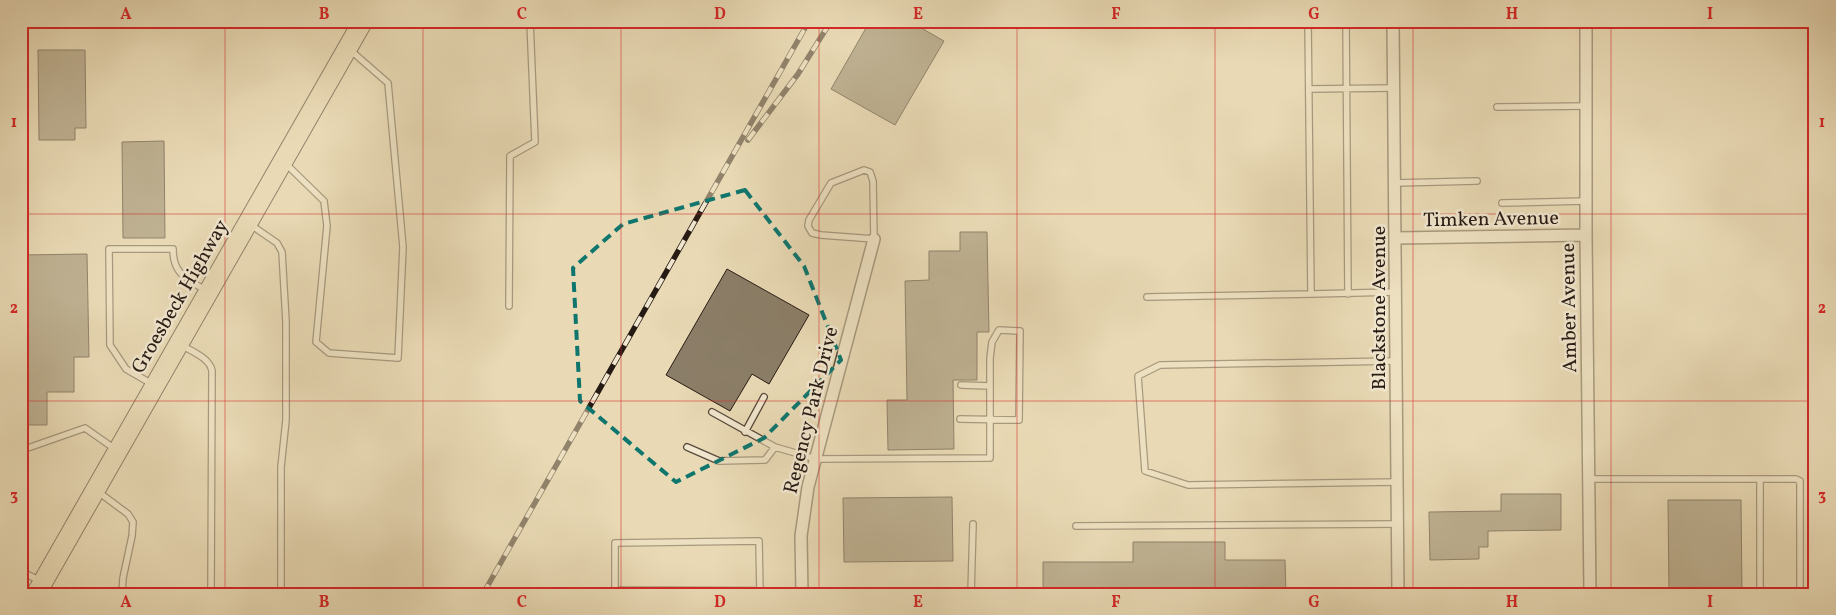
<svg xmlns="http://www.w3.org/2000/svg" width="1836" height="615" font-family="Vollkorn,serif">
<rect width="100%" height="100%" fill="#e9dab5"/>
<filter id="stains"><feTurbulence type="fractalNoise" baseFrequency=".004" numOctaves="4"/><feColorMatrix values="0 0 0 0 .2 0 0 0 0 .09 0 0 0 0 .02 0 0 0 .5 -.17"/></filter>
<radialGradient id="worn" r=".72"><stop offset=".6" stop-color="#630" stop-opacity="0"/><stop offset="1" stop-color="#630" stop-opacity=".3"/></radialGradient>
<path fill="#8b7e68" stroke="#261a14" d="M870 21H909L944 41 895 125 831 89Z
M38 50H85L86 128H75V140H39Z
M164 141 165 238H123L122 142Z
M960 232H987L989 332H977V380H953L954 449 888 450 887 400H907L905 281 929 280V251H960Z
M87 254 89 357H74V392H47V425H21V255Z
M727 269 809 315 769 384 752 374 730 411 666 375Z
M1501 494H1561V530L1488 531V547H1479V559L1430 560 1429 512 1501 511Z
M952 497 953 561 844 562 843 498Z
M1668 500H1741L1742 594H1669Z
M1133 542H1225V560H1285L1286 594H1043V562H1133Z"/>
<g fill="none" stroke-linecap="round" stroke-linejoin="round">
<defs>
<path id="lane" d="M1308 21 1311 294 1396 292
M1346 21 1348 294
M1309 89 1394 88
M1497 107 1586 106
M286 164 324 201 327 226 316 342 329 353 398 358 403 247 388 83 349 49
M864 170 870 172 873 181 874 239 821 235 812 233 808 226 809 220 831 183Z
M1395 183 1477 181
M1502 203 1586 201
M251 225 277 243 282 252 286 322V420L281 467V594
M1147 297 1311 294
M509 306 510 156 535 142 530 21
M181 345C191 351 210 358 212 371L211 594
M1396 361 1160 365 1138 376 1145 471 1188 485 1398 482
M152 384 126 369 110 345 109 249H173C173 274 186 278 205 290
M961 385 990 386
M712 412 775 447 816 459 990 458V358L992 342 999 330 1020 331 1019 420 960 419
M745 432 764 397
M687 447 719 461 765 460 775 447
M1589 479H1796L1800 481V594
M1760 479V594
M97 491 128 514 133 522 132 536 123 578 122 594
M25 494V449L85 428 115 449
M1076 526 1398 524
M21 571 40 581
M615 590V543L759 541 760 594
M614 594 615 590 802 591
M971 594 973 524"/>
<path id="street" d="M1393 21 1398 594
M1586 21V235L1590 594
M1396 238 1586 235
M802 594 801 536 808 487 874 239"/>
<path id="primary" d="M36 594 363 21"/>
</defs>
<use href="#lane" stroke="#574a3c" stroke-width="8"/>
<use href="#street" stroke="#574a3c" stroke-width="14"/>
<use href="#primary" stroke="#261a14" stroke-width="21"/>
<use href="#lane" stroke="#f1e7cf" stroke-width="5.5"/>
<use href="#street" stroke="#f1e7cf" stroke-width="11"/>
<use href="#primary" stroke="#e9dab5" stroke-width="19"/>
<defs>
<path id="rail" d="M748 140 798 74 831 21
M483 594 809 21"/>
</defs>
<use href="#rail" stroke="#261a14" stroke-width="5.5"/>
<use href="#rail" stroke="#f1e7cf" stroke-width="4" stroke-dasharray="11" stroke-linecap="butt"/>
</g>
<path d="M0 0H1836V615H0ZM745 190 804 266 841 360 764 438 676 482 580 401 573 268 623 224Z" fill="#e9dab5" fill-opacity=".55" fill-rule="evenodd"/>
<path fill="none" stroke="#0f766e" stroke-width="4" stroke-dasharray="10 6" stroke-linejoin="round" d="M745 190 804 266 841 360 764 438 676 482 580 401 573 268 623 224Z"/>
<path fill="none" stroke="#d62828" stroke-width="1" stroke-opacity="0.55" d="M225 21V594M423 21V594M621 21V594M819 21V594M1017 21V594M1215 21V594M1413 21V594M1611 21V594M21 214H1815M21 401H1815"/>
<g text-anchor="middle" stroke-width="5" stroke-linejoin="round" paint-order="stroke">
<g font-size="20" fill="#261a14" stroke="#f1e7cf">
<text transform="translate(1491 218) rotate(-1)" y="7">Timken Avenue</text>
<text transform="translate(179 296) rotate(-60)" y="7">Groesbeck Highway</text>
<text transform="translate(1378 308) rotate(-90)" y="7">Blackstone Avenue</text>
<text transform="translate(1568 308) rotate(-91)" y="7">Amber Avenue</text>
<text transform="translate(810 410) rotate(-76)" y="7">Regency Park Drive</text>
</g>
</g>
<rect width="1836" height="615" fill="none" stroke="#e9dab5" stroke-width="55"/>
<rect x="28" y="28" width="1780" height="560" fill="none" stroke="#d62828" stroke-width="2"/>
<g font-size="16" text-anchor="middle" font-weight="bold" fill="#d62828">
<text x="126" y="19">A</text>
<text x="324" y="19">B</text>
<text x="522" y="19">C</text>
<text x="720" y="19">D</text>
<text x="918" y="19">E</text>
<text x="1116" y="19">F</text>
<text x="1314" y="19">G</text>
<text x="1512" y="19">H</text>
<text x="1710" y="19">I</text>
<text x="14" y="127">1</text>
<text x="1822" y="127">1</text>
<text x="14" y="313">2</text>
<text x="1822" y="313">2</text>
<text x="14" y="500">3</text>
<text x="1822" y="500">3</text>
<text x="126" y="607">A</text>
<text x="324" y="607">B</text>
<text x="522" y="607">C</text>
<text x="720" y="607">D</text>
<text x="918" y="607">E</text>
<text x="1116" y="607">F</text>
<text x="1314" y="607">G</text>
<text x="1512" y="607">H</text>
<text x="1710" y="607">I</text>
</g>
<rect width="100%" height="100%" filter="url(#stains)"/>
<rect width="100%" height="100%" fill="url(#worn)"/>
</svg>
